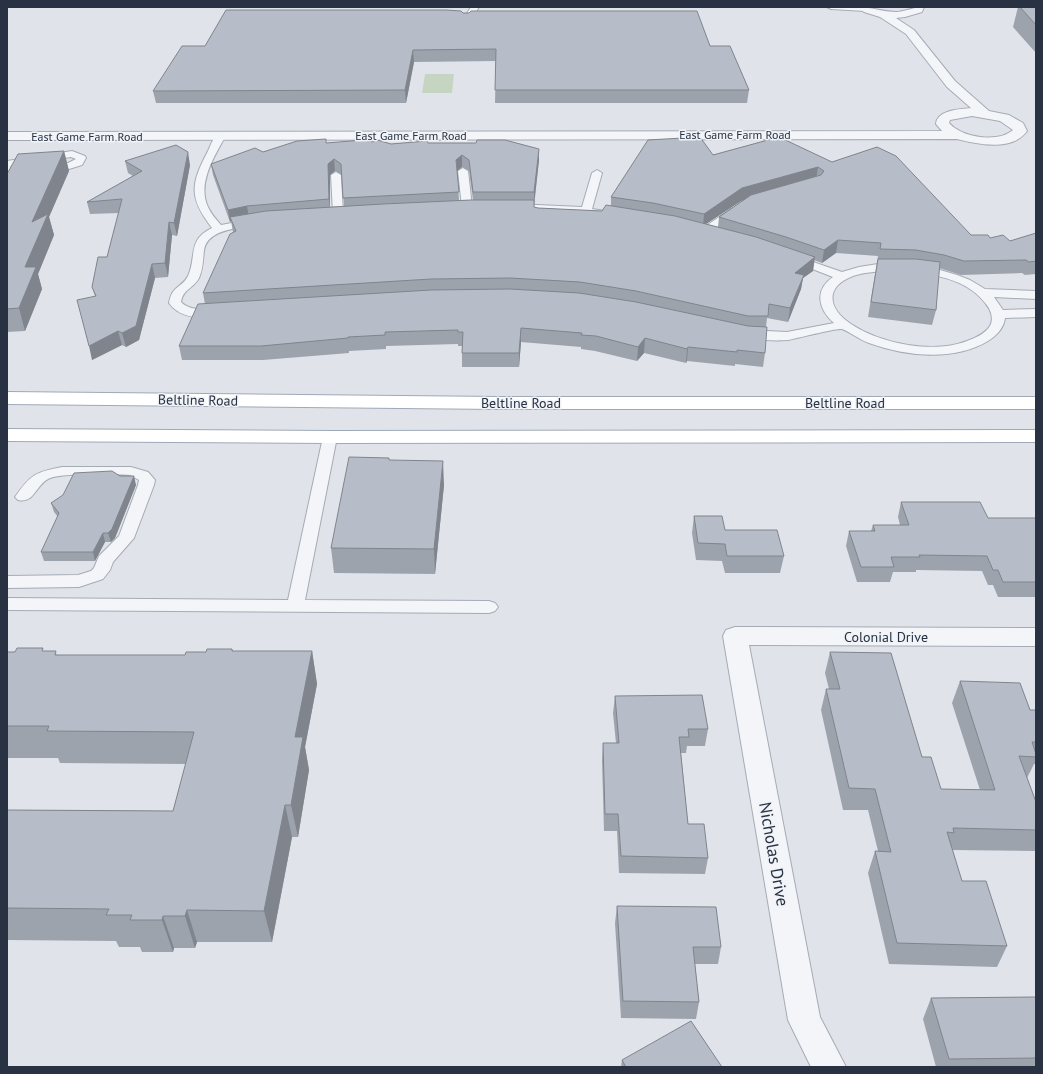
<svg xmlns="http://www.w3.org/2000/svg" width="1043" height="1074" font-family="'PT Sans',sans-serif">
<rect width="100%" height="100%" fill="#e0e4ea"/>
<path fill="#c6d5c1" d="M425 74H454L452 93H422Z"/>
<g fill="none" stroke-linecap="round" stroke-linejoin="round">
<defs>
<path id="service" d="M471 7H479L469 23H463L462 21Z
M827 7H866L869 9 865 11 831 9Z
M220 134 225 137C214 157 197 184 208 207 211 214 216 219 221 225L253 219 259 222 257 224C240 229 208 228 204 250 203 260 203 269 199 278 193 289 183 289 181 302 192 313 206 307 219 310L221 313 219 316C203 320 179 318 169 303 172 285 182 288 188 276 197 256 187 240 212 228 189 198 190 185 208 151 211 145 213 136 220 134Z
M72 151 85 156 86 158 82 165 69 169 7 173V161ZM71 157 76 159 68 163 8 167Z
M463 168 468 171 472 207 467 210 462 207 458 171Z
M597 170 602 173 592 209 612 212 613 214 612 216 515 210 510 207 515 204 582 207 592 173Z
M336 172 341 175 343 214 338 217 333 214 331 175Z
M735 208 740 211 739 213 711 232H703L701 230 703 228 731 209Z
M793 255 842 272 859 267 878 264 913 265 940 270 957 275 970 280 985 289 1036 291V299L994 297 1003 310 1036 309V317L1005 318C1004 328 996 336 988 341 953 362 905 356 869 343 860 340 850 332 842 329 836 328 798 338 788 340 776 341 752 340 739 337L738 334 739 331 744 330 787 332 834 323C818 309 814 290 833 277L789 260 787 258 789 256ZM886 271C919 272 964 274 986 304 991 310 994 319 990 326 985 334 975 338 967 341 934 354 881 344 851 324 828 309 824 287 853 276 864 272 875 272 886 271Z
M330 433 335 434 337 437 305 600 489 601 495 603 498 607 495 611 489 613 7 610V598L288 600 323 437 325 434Z
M62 467H131L148 472 155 480 154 485 134 538 113 562 110 570 103 579 79 587 7 588V576L78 575 91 571 94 568 99 556 119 536 138 485 139 480 130 475C112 475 63 472 48 479 36 485 34 504 18 500L15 497C31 474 36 472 62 467Z"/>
<path id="minor" d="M735 627 1036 628V646L749 645 820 1017 846 1067H811L788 1020 723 636 726 630Z"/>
<path id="tertiary" d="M857 7C871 7 883 12 897 12 907 11 914 7 924 7L922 12 905 17 896 18 914 30 955 81 989 111 1009 115 1023 123 1027 131C1012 152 977 144 957 139L7 140V132L942 131 936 124C937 110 960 109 971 108L947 87 906 34 880 17 864 12ZM972 116 1000 121 1013 130C998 143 962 138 949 123L950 120Z"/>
<path id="primary" d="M7 392 498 397H1036V409H498L7 404Z
M7 429 330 431 1036 430V442L330 443 7 441Z"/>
</defs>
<use href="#service" stroke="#a5abb5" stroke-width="2"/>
<use href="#minor" stroke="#a5abb5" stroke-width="2"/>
<use href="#tertiary" stroke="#a5abb5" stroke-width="2"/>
<use href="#primary" stroke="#9fa9b7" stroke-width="2"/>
<use href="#service" fill="#f3f5f8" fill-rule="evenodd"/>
<use href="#minor" fill="#f3f5f8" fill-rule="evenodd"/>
<use href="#tertiary" fill="#f3f5f8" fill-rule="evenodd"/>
<use href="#primary" fill="#fff" fill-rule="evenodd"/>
</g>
<path fill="#9da3ac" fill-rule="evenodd" d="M1018 7H1036V53L1013 27Z
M463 13 710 46 749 90 747 103H495L496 61 414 62 406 103H156L153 91 205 46Z
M779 137 971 235 1010 241 1036 233V274L1025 275 1022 273 961 275 939 268 936 310 932 325 868 317 878 256 836 253 822 263 814 260 813 271 803 278 801 289 788 322 767 318 766 327 765 353 763 367 735 364V366L687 361 686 363 644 353 637 361 595 351 581 349V347L521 342 519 367H462V346H458V344L386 346V349L349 351V353L263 360H182L179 346 205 304 203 293 233 232 231 221 230 222 213 175 211 164 263 152 326 143 373 142 391 144 428 143H476L539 160 534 207 538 208 602 211 611 206V197L713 155ZM462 167 469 171 473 200H459L457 171ZM335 171 342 175 344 206 330 207V175ZM744 200 719 217 718 227 706 224 741 201Z
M64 151 69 171 49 217 54 235 38 274 42 289 25 331 7 332V174Z
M125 161 190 165 177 236 172 235 168 277 155 278 139 340 126 347 122 345 92 360 95 296 92 287 107 257 119 213 90 214 87 202 133 176 128 173Z
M390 460 444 485 435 574 334 573 331 548Z
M120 476 136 485 115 538 111 542H105L95 561H44L41 552 58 517 54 512 51 503Z
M901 502 988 518H1036V597H998L993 585H988L982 571 916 570V572H893L890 582H857L846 546 849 531H871L873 525H900L898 517Z
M694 516 784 556 780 573H725L722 561 696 560 692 533Z
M232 649 233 651H312L317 684 305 747 309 770 298 837H292L272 942H197L195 948H174L173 952H142L140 947H119L116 941 7 940V810L173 811 186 764 60 763 58 758H7V652L44 651 58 655H185Z
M830 652 922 757 941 789 980 790 952 703 960 681 1030 710H1036V764H1034L1027 778 1036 802V851L952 850 962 881 1007 946 997 967 889 964 868 873 875 851H878L868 810H843L821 710 826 689H829L825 673Z
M615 696 708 729 705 746H687L686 753H681L688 824 708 858 705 874 619 873 617 831H604L602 760 603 743H616L613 713Z
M617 906 721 947 718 964H695L699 1002 696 1019 621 1018 615 923Z
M1036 997V1067H936L923 1019 931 998Z
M622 1060 722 1067H621Z"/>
<path fill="#80848c" d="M413 50 414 62 406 103 405 90Z
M539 149V160L534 204V192Z
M64 151 69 171 49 217 54 235 38 274 42 289 25 331 19 308 32 222Z
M188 152 190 165 177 236 174 223Z
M462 155V167L457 171 456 160Z
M334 159 335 171 330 175V211L329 199 328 164Z
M818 167 816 180 741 201 703 226 704 214 742 188Z
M247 206 249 218 230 217 231 221 230 222 228 210Z
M169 222 172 235 168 277 165 263Z
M838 240 836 253 822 263 824 250Z
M815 257 813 271 803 278 801 289 788 322 795 273Z
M152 264 155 278 139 340 126 347 122 333Z
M521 328V342L519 367V353Z
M118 331 122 345 92 360 89 346Z
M645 338 644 353 637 361 638 347Z
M688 347 687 361 686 363 687 349Z
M443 461 444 485 435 574 434 549Z
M134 476 136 485 115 538 111 542 108 533Z
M103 533 105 542 95 561 93 552Z
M312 651 317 684 305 747 309 770 298 837 291 805 295 737Z
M285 805 292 837 272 942 264 911Z
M187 910 197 942 195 948 185 916Z
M163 916 174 948 173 952 162 920Z"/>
<path fill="#b7bdc8" stroke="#80848c" d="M1020 7H1036V25Z
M226 10H446L461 11 463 13H469L471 11H697L710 46H730L749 90H495L496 49 413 50 405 90 153 91 182 46H205Z
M700 137 713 155 779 137 832 162 877 147 896 156 971 235H988L990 238 1003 235 1010 241 1036 233V261L1029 262 1026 260 964 261 944 255 916 250 880 249 881 243 838 240 824 250 786 237 719 217 751 195 821 175 824 171 818 167 742 188 704 214 653 203 611 197 648 140Z
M326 139V143L363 140 373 142 377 140 391 144 427 141 428 143H476L477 140H505L539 149 534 192H473L469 160 462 155 456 160 459 192 343 198 341 164 334 159 328 164 329 199 247 206 228 210 211 164 255 148 263 152 297 141Z
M176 145 188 152 174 223 169 222 165 263 152 264 136 326 122 333 118 331 89 346 77 300 96 296 92 287 98 257H107L122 199 87 202 142 171 125 161Z
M64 151 32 222 48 214 25 267H36L19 308 7 309V174L18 154Z
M471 200H534V207L538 208 602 211 606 205 675 216 756 237 815 257 795 273 804 275 790 308 769 304 768 316H748L636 291 580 282 510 278 431 279 203 293 230 234 236 231 230 217 266 211 383 204Z
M878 259H916L940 262 936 310 871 302Z
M510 289 579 293 636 302 748 326 767 327 765 353 737 350V352L688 347 687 349 645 338 638 347 596 336 581 335 582 333 521 328 519 353H462L463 332H458V330L385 332V335L348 337V338L261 346H179L198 304 431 290Z
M349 457 389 458V460L443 461 434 549 331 548Z
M112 471 120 476H134L112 529 108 533H103L93 552H41L59 513 51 503 63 495 74 473Z
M901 502H980L988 518H1036V582H1003L998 570H993L987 556 919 555 920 557H891L894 567H861L849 531H875L873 525H909Z
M694 516H722L725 530H777L784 556H727L725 544 698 543Z
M17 648H43L42 651H56L55 655H185L186 652H206L207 649H232V651H312L295 737H303L291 805H285L264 911 187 910 185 916H163L162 920H130L132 915H106L109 909 7 908V810L173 811 194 732 47 731 49 726H7V652H15Z
M830 652 891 653 922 757H931L941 789 995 790 960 681 1020 683 1030 710H1036V742H1032L1036 754V757L1019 756 1036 802V830L953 828 954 833 947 832 962 881H986L1007 946 897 943 875 851 891 852 875 789 849 788 826 689H840Z
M702 695 708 729H688L689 737H679L688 824H704L708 858 621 856 618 814H605L603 743H619L615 696Z
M617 906 716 907 721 947H693L699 1002 623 1001Z
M1036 997V1058L949 1059 931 998Z
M691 1021 722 1067H626L622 1060Z"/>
<g text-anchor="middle" stroke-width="3" stroke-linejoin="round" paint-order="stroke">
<g font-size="12" fill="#283243" stroke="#f0f3f7">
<text x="735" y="139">East Game Farm Road</text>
<text x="411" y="140">East Game Farm Road</text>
<text x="87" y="141">East Game Farm Road</text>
</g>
<g font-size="14" fill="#283243" stroke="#f0f3f7">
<text transform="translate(198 400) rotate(1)" y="5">Beltline Road</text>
<text x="521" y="408">Beltline Road</text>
<text x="845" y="408">Beltline Road</text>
<text x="886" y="642">Colonial Drive</text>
</g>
<g font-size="17" fill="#283243" stroke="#f0f3f7">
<text transform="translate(774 854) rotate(80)" y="6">Nicholas Drive</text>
</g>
</g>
<rect width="1043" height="1074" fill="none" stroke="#283243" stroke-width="16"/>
</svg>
